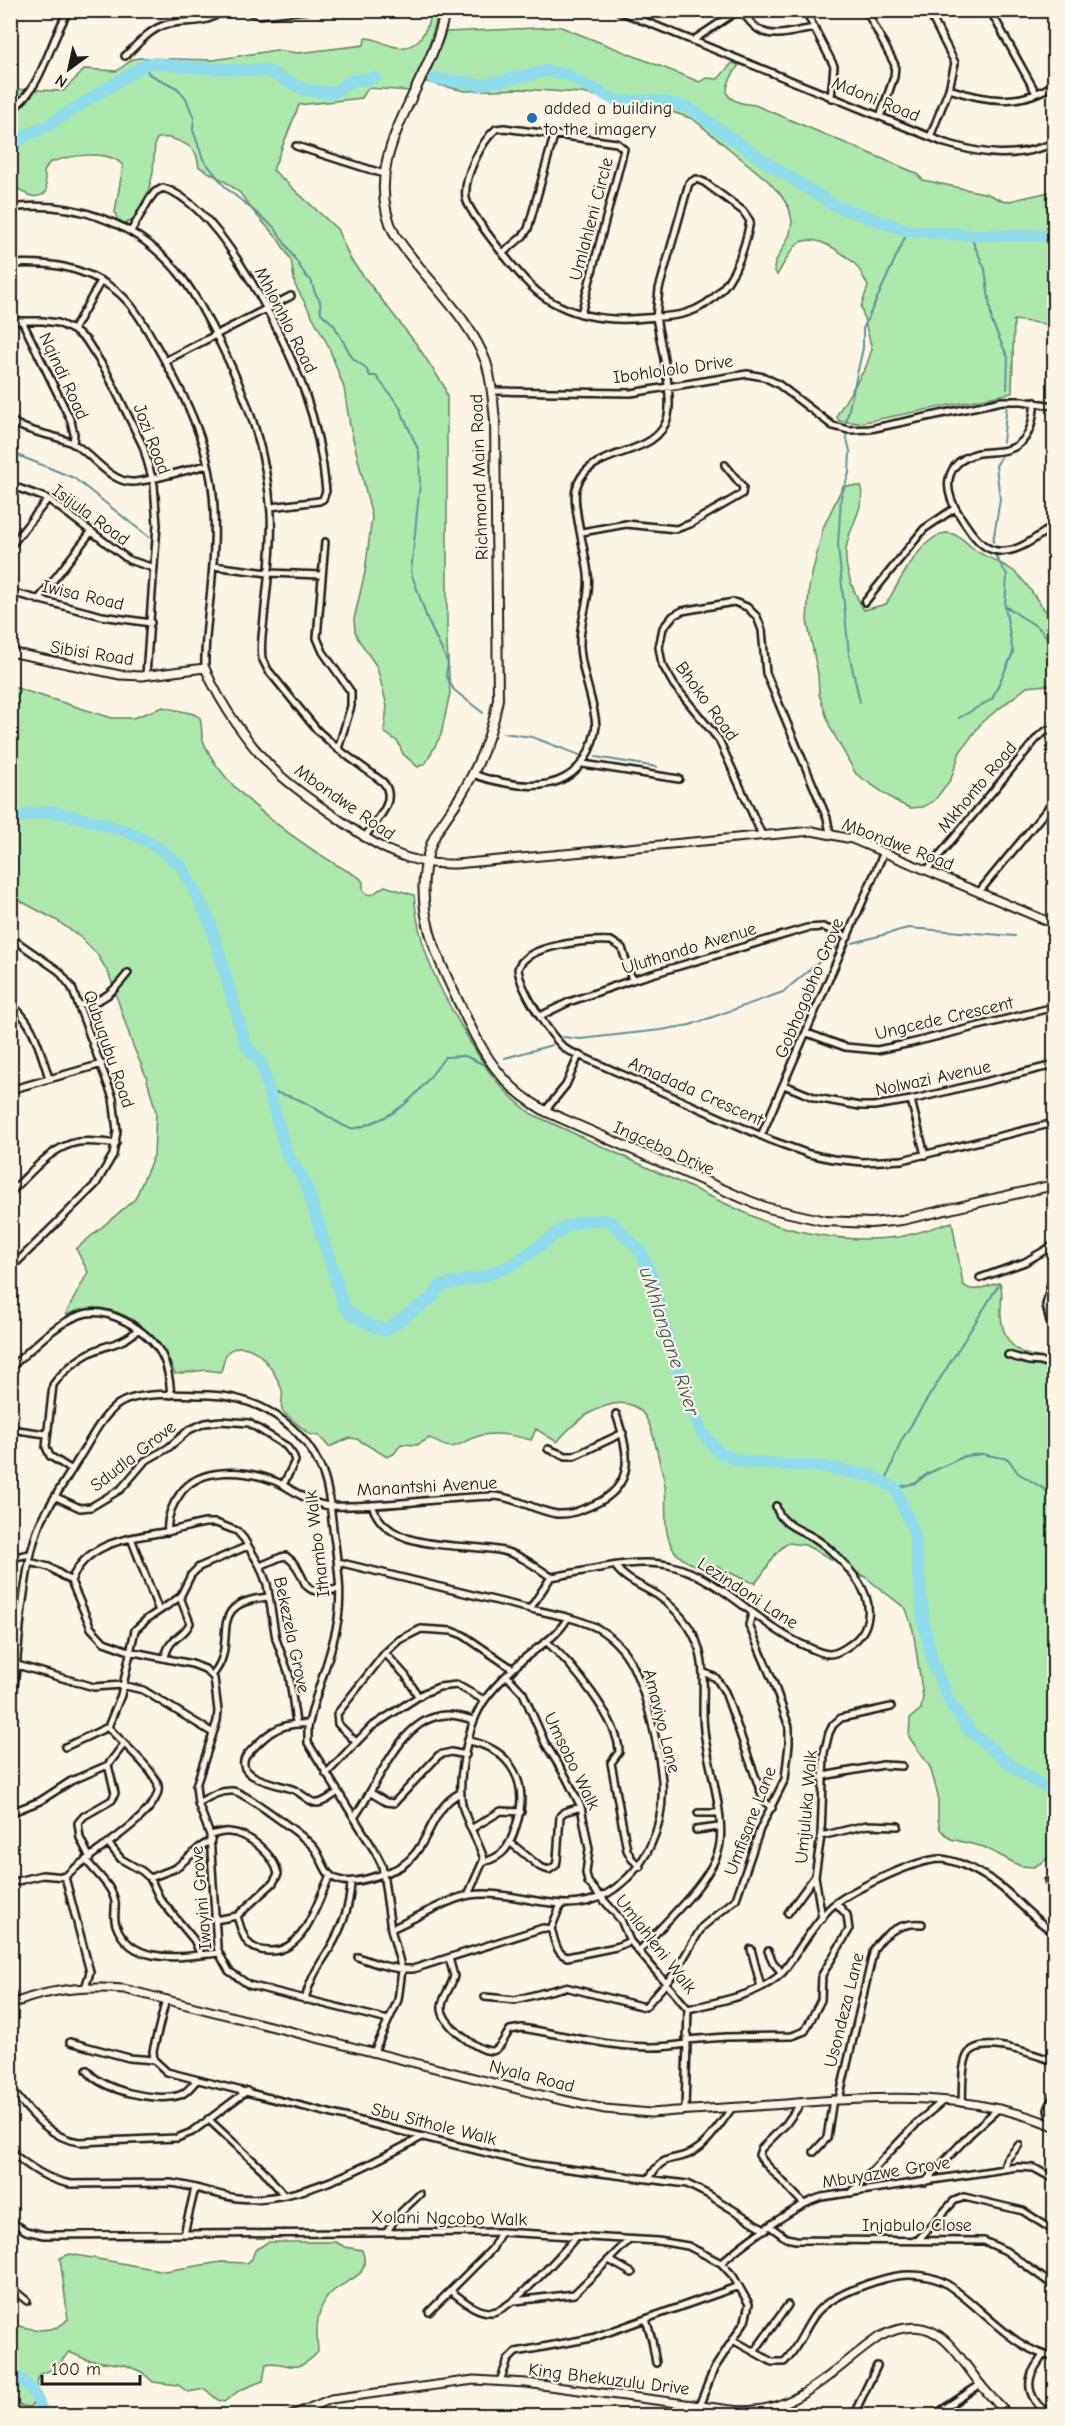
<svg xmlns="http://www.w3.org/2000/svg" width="1065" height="2426" font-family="'Comic Neue',sans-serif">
<rect width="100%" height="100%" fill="#fcf5e5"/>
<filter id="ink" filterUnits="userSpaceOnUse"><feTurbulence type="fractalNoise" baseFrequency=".0167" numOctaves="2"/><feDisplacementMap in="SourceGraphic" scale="12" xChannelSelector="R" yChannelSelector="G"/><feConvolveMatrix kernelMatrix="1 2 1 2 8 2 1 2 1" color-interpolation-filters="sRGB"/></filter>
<g filter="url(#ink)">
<path fill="#ade8ad" stroke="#648264" stroke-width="1.5" d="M432 11H439L426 56 410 91 368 88 362 98 299 105 273 170 337 229 351 260 417 345 444 386 447 397V645L450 693 441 735 426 763 418 767 403 754 398 742 384 732 387 706 377 667 358 639 355 631 354 619 365 572 372 517 350 426 344 388 328 345 295 285 291 260 278 239 253 211 240 193 224 181 199 167C198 164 198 161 197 157 194 144 169 136 158 138L155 142 153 173 148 192 132 221 125 223 117 219 115 212 123 166C110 148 67 156 49 163L44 172 47 191C34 204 22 191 11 183L10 89 63 91 85 69 117 71 133 59 139 58 214 60 276 50 298 53 364 45 365 38C376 38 381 43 392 46 418 53 427 31 432 11Z
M561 27 700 82 706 78 718 79 732 63 739 65C721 90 721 102 755 105L916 173 923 180 988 194 1005 202 1054 191V325L1014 320 1012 393 859 423 839 421 837 417 838 413 866 367 872 349 861 307 868 286C864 279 860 268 853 262 841 252 814 232 798 244 789 251 783 266 777 275L774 269 775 263 790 234 792 221 789 208 781 195 767 180 693 119 660 108 581 93 521 89 465 91 426 82 446 32Z
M843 486H861C865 507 851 524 847 544 842 566 853 591 864 610L886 604C898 585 922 533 948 533 960 534 967 544 975 550 988 559 1005 563 1016 573 1031 586 1039 607 1054 620V687L1047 685 1027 687 982 722 960 752 951 779 934 801 923 807 910 808 897 802 856 774 830 727 819 694 818 674 807 621 809 587 823 528Z
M10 686 112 718H133L163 707 194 714 200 718C202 725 201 733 203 740 221 792 313 853 360 878L363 882V891C373 900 375 890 385 886L414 895C419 949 436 983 463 1029 484 1066 497 1088 532 1114L763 1221C806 1235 852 1243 898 1237 916 1234 935 1227 952 1222L963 1284C973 1296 987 1284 1000 1283 1004 1293 1000 1305 1001 1316 1004 1350 1025 1358 1054 1358V1574C1037 1591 1048 1615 1054 1635V1855L1034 1867 1020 1866 984 1847 951 1839 940 1829 938 1819V1795L930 1767 909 1737 910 1718 921 1709 923 1697 913 1630 906 1609 865 1577 805 1545 788 1543C772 1553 768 1570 755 1583 741 1580 731 1572 718 1567 712 1565 710 1567 704 1567 693 1567 679 1558 673 1549 662 1531 667 1506 665 1486 664 1476 660 1465 658 1455 652 1430 647 1398 613 1404 590 1409 572 1424 557 1442L536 1429 531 1440C515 1436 499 1432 483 1435 457 1440 458 1457 430 1438L417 1445 401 1444 394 1454 387 1457 357 1439 350 1438 329 1447 319 1436 309 1434 283 1412C279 1405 284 1397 282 1390 275 1371 253 1335 229 1351 222 1356 225 1366 220 1372L206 1370 175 1374C161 1333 113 1291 67 1315L66 1313 88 1272 76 1249 135 1199 154 1155 156 1112 146 1076 133 1046 109 974 97 954 80 937 56 920 11 896Z
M268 2242H336L345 2247 362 2250C373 2279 345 2278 330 2294 315 2310 316 2332 318 2352 293 2379 288 2359 266 2364L263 2381 240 2390 224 2402 218 2400 205 2389 188 2392 178 2385 153 2382 142 2372 125 2365 87 2360 69 2352 55 2369 39 2374 33 2404 29 2407 11 2404V2324C29 2329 54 2336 68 2319L60 2258 70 2254 165 2271 221 2262 247 2263 252 2259 255 2250Z"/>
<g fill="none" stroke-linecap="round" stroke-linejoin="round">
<path stroke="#608f99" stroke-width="2" d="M144 65 149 74 177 88 186 98 194 119 193 130 203 159 226 188 275 228 306 276 311 280 315 293 320 301 321 313 334 325 353 359 365 367 370 376H376L399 406 419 452 420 483 411 572 428 621 448 663 446 675 454 690 483 713
M970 235 985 269 992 322 1008 358 1007 389
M846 422 863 348V329L908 231
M846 435 850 451 849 473 841 497 838 546 849 654 860 702
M1003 442 1007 404
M10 452 74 478 150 538
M993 542 1000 499 996 466 1002 455
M1005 606 1039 628 1054 645
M959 718 992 699 1013 653 1005 606 1007 575 995 555
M503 733 532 737 582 756
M596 757 657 767
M853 943 908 928 1015 936
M563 1037 580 1039 661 1030 690 1025 783 992 838 946
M505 1058 552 1045
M267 1085 269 1092C304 1096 316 1111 344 1126 354 1131 361 1127 371 1123 406 1111 423 1087 445 1057L465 1056 485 1065
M885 1483 901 1441 998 1286
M895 1488 916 1483 927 1474 965 1456 982 1454 1008 1459 1018 1473 1054 1495
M10 2357 16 2363 20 2378"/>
<path stroke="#8edcec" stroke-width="12" d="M432 78 481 85 547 71 567 75 619 102 652 100 687 107 773 167 836 206 908 231 970 235 1054 236
M10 150 25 135 42 129 144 65 152 63 189 67 268 71 305 90 333 93 350 81 375 78
M10 818 51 811 93 821 129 832 157 847 182 867 210 922 246 1046 261 1063 286 1152 306 1184 344 1307C357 1320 368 1325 385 1330L433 1297 440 1286 485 1276 514 1264 567 1226 583 1221 604 1220 611 1222 641 1252 652 1277 671 1350 700 1430 720 1453 743 1462 825 1467 871 1476 895 1488 914 1532 924 1624 933 1664 951 1705 970 1731 1017 1770 1036 1782 1054 1789
M10 2373C28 2382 39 2396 43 2416"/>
<defs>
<path id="minor" d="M246 10 258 15 307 10
M617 10 945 143C985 155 1015 159 1054 143
M742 10C762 45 781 33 815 28
M805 10 834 66 831 98
M866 10 895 65 894 77 880 117
M928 10 955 63 949 89 930 137
M990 10 1036 93
M1050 10 1054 18
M640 20 644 10
M692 41 739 10
M125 56C136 46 148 31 162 26 182 18 206 27 222 10
M949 89C985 101 1021 107 1054 84
M10 111C44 87 48 44 69 10
M296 146 384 174
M10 208C74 200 135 222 177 271 195 293 208 320 221 345 248 399 267 453 271 514 273 548 267 584 264 618 263 631 260 645 262 658L268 670 317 730 338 749 383 782C399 801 375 821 364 838
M131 231 149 200 155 192 163 188C220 204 286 340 305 393 316 424 323 458 326 491L323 499 319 501 271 507
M504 252 523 236 528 229 554 136
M10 264C49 262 82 266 114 289 134 304 145 326 157 347 186 397 212 450 214 509 215 531 214 554 212 577 210 607 204 637 205 668
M10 321H43L58 323 73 330 86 340 106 371 143 446 154 485 157 525 146 675
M22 321 71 421 74 434 73 444
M73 330 101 281
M165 361 291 296
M492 391 631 393 747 374 764 377 778 384 833 426 849 430 870 429 1002 401H1022L1054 406
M1035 402C1033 417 1032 434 1019 444 1008 453 993 451 979 453 970 455 961 459 955 466 938 488 958 514 971 532 980 544 990 553 1006 551 1022 550 1040 534 1054 526
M10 419C24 433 56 434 74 444 92 454 109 481 131 482 148 482 188 469 208 465
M10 485 48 499 129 560 154 568
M582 532 626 524 676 529 690 524 742 494 743 487 725 465
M325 542 317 638 323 652 351 692V706L338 749
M10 547 48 499
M213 566 268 573 322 575
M10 592 102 616 151 623
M38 600 91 532
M865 602 924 529 955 508
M583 764 679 779
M474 774C484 779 495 781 506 783 553 792 588 778 596 726 594 699 581 673 580 646 579 622 591 598 588 574 586 553 572 506 576 489 587 444 658 461 668 416 673 392 660 342 656 317L659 289 689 183 696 179 704 182 743 211 750 221C743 260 727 301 686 313 673 317 658 317 645 318 616 321 587 319 560 306 549 301 539 294 530 285 518 273 468 213 466 198 463 178 481 142 496 129L504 128 617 143 624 149 581 314
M762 835 719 740 674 685 662 664 659 647 663 628 673 616 682 611 734 602 747 607 757 617 762 630 766 673 827 818 830 833
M927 870 1038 737 1047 730H1054
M979 892 1054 801
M10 937 59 971 72 988 113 1098 117 1131 113 1155 96 1184 10 1269
M632 980 622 948 611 941C589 940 525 944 518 969 520 989 551 1038 567 1050L773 1141 809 1154 833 1159 863 1162 902 1160 1054 1123
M10 1004C34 1021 40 1051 49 1078
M80 1005C104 1002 114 991 128 973
M540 1016 569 1002 632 980 807 928 823 927 848 937
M807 1033 845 1047 877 1050 911 1043 1054 1007
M784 1085 816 1098 860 1106H874L911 1100 1054 1065
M10 1090 102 1064
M911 1100 925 1155
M545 1111 566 1085 579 1055
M761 1136 884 852
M10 1193C30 1174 50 1147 78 1142 90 1140 103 1143 116 1143
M1054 1270 1046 1305 1054 1338
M980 1278 1025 1262 1054 1245
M1008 1355 1029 1361 1054 1363
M10 1368C31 1350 54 1324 80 1315 108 1305 148 1330 162 1355 168 1367 170 1381 171 1395
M10 1429 46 1434
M548 1449 566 1456H574L623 1433
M72 1470 50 1456 46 1447 53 1385C62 1372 80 1357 94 1351 109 1344 126 1343 137 1330
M56 1497 80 1508 91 1507 121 1489 145 1461 168 1448 189 1430 205 1423 221 1421 249 1423 286 1446 293 1455 295 1461 283 1485
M372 1505C387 1554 463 1542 503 1551 521 1555 536 1567 551 1577
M168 1532C166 1517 172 1505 180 1494 200 1465 248 1470 277 1482 294 1490 311 1505 331 1506 385 1508 440 1497 494 1496 516 1497 535 1511 557 1514 570 1515 581 1510 593 1505 637 1486 629 1451 616 1414
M131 1538 159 1611
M10 1558 30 1554
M29 1562 49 1567 71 1581 91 1628 104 1642 129 1651 192 1664 205 1669 214 1678 218 1711 217 1721 196 1786 198 1803 210 1835 217 1946 219 1953 229 1971 249 1985 388 2020
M338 1562C397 1576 455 1591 514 1605 540 1612 573 1616 597 1628 606 1633 615 1641 621 1648 644 1674 659 1747 662 1781 665 1826 647 1869 608 1893 564 1920 516 1888 470 1895 452 1897 410 1921 391 1929
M260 1566 281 1557 286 1556C313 1576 292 1598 339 1589
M616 1567C626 1581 643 1586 657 1595 670 1604 680 1614 689 1627 695 1636 699 1646 701 1657 706 1681 701 1705 704 1730 707 1763 728 1821 718 1852 708 1884 662 1925 639 1951
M71 1581C86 1542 129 1538 165 1532 178 1530 192 1525 205 1523H216L237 1531 244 1539 260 1566 267 1584 276 1639 289 1674 296 1723
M530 1609 551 1577C590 1571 633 1557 672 1566 724 1579 759 1627 808 1647 814 1650 822 1654 829 1654 838 1654 851 1645 857 1639 868 1628 871 1612 866 1597 860 1578 833 1550 816 1539 802 1530 780 1525 776 1506
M547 1642C570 1662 619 1720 619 1752L611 1763 612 1768 627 1850 632 1859 640 1867
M385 1653 406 1676 418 1696
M165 1657C171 1634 183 1639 190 1623L180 1597
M17 1665 94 1687 122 1685 143 1690 213 1733
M703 1672 716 1678 725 1692 764 1801 772 1808
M212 1675C242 1643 200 1603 269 1597
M507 1676 523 1693 545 1743 566 1777 581 1807 589 1849 586 1873 588 1882 621 1920 630 1941 688 2009
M10 1721C15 1683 18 1646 22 1608 26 1580 29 1551 40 1524 51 1501 66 1480 79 1458 90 1441 100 1419 116 1406 136 1390 184 1395 209 1395 258 1396 303 1425 322 1471 331 1494 331 1519 335 1543 338 1568 342 1594 338 1619 333 1651 319 1683 311 1715L308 1727V1743L376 1853 382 1865 391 1929 402 1970 398 2000 374 2052
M308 1724C278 1722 265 1735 246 1756 233 1778 279 1784 292 1789 301 1792 308 1802 317 1803 324 1803 332 1796 338 1792
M108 1727 121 1695 135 1630 147 1619 180 1597 191 1575 199 1567 248 1546
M469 1741C513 1750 530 1785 516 1826 510 1846 504 1857 483 1862
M356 1742 338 1724 337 1714 385 1653 399 1640 421 1629 452 1631 463 1635 513 1669
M65 1747 108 1727
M326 1774 371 1727 424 1693 439 1687 457 1685 484 1700
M823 1776 883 1765 902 1766
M371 1793 386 1802 394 1803 439 1755 451 1752 466 1755
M198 1803C209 1797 220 1790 233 1791 244 1792 308 1839 315 1849 324 1861 323 1875 339 1880 353 1885 375 1877 388 1872 431 1859 425 1811 460 1793
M10 1813 40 1801 71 1781 108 1765 124 1744
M698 1813H718
M355 1816C379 1784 400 1717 446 1715 455 1714 465 1718 474 1720
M471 1829 501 1811 521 1812
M696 1830 719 1827
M210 1835C216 1834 223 1831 229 1832 249 1833 274 1855 278 1874L273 1883 237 1916 215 1920
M821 1836 867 1825 898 1826
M108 1843 121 1859 142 1871 150 1878 160 1899 194 1940 201 1955
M511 1843 540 1867 549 1870 556 1865 557 1860 560 1816 564 1812 581 1807
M90 1858 80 1838 78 1823 84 1816 112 1800 115 1793 108 1765
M86 1860C95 1872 113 1887 115 1902 116 1910 113 1917 116 1925 132 1968 185 1956 219 1953
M65 1877C81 1858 170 1811 157 1782 148 1764 122 1743 108 1727
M65 1877 90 1972 85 1988
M150 1878 176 1868 199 1848 211 1840
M1048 1881 1054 1884
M10 1883 42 1875 65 1877
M468 1895 484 1859C478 1840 466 1823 462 1804 457 1780 468 1727 481 1706 489 1691 505 1677 517 1665 534 1648 555 1640 567 1619
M788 1913 815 1876
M237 1916C243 1935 245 1950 268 1951 306 1953 316 1902 330 1876
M822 1918 815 1876 821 1836 824 1753 829 1733 833 1725 841 1718 891 1707
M551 1929 561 1904
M751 1949 761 1987
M768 1951 773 1962 782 1973
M358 1957C376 1964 394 1970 413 1969L543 1928 551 1929C555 1939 555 1953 567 1957L616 1947 630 1941
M449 1958 454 1976C452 1986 443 1996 442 2006 440 2023 476 2051 492 2051 500 2050 505 2036 510 2030L522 2028C577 2037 630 2054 686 2044
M10 1989 15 2003
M485 1997 515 2000 565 1987 645 2007 674 1974 702 1927 736 1899 760 1829 785 1779 789 1744V1727L774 1684 749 1625 752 1614
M166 1999 153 2051 154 2060 167 2072 530 2164 687 2184 709 2195 766 2230
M305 2000C309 1981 317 1969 327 1953 341 1931 350 1908 351 1882
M688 2009C719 2001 759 1996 783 1972 798 1952 811 1928 829 1909 846 1892 916 1859 941 1859 954 1860 972 1868 983 1875 1010 1889 1028 1917 1054 1932
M686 2040 726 2037 792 2036 805 2031 821 2000 822 1975 849 1930 847 1915 836 1903
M70 2042 129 2058 154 2060
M87 2070C100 2090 157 2103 180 2095 187 2093 192 2085 197 2080
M10 2088C29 2111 49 2138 79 2142L177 2138 192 2132 247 2091
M839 2099 874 1949C884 1932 903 1922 922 1924
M801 2103 786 2124 761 2149 759 2155 764 2162 804 2204
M962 2103C963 2089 961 2069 967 2056 978 2033 1035 2055 1054 2061
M685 2110 688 2009
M208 2119 263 2170 283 2194
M1052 2125 1048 2110 1054 2095
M10 2151C29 2167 47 2180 71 2184L170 2183C193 2185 214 2195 237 2198 297 2205 370 2164 422 2137
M814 2152 827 2138 833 2099
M1004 2169 1006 2160 1019 2145
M649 2179C665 2149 677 2165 699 2148 712 2138 722 2121 732 2108
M925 2182 970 2134 998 2109
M851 2193 919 2121 943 2101
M10 2221 26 2231 44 2235 501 2232 658 2241 688 2246 721 2263 733 2276 749 2304 745 2321 714 2369 699 2406
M771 2227 786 2238 796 2240 984 2241 1006 2251 1054 2286
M387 2232 396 2217 420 2194
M184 2234 195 2188
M918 2240 954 2201 964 2197 1023 2211 1054 2231
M609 2260 632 2273
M721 2263C742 2244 796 2204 822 2197L1017 2167 1034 2168 1054 2179
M10 2287 27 2301
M451 2291C463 2300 475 2312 491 2312 511 2312 563 2252 577 2236
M515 2301 574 2294 629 2240
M429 2312 492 2249 501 2232
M646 2319 652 2340 656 2363
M733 2340 772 2362H784C799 2348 804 2328 817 2312 833 2294 886 2275 909 2275 922 2275 934 2277 945 2283 979 2304 1015 2352 1054 2357
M754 2352 788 2305
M1043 2355C1039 2362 1033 2369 1031 2376 1026 2392 1038 2412 1054 2412
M500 2381 508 2360 516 2352 592 2338 739 2286
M853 2416 877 2366
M933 2416 981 2384"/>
<path id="tertiary" d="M10 652 120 675 142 676 205 668C220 704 251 749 281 776 298 791 317 804 336 817 374 845 406 866 456 864L812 831 852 839 1054 924
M10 2005C45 1989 87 1986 124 1989L553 2098 605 2109 651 2113C700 2109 749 2107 797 2103 885 2096 971 2092 1054 2126
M290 2416 331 2399 474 2380 526 2383 731 2410C795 2417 830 2371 879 2337 934 2309 951 2346 980 2384 989 2395 999 2405 1009 2416"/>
<path id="secondary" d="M445 10C433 86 355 156 395 235 423 278 468 314 486 362 492 381 493 402 495 421L498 699C492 736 478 768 458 800 448 816 434 832 429 851 412 906 437 958 461 1007 472 1030 483 1054 500 1074 512 1089 528 1101 545 1111L747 1200 768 1208 825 1221 871 1223 902 1220 1054 1185"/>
</defs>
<use href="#minor" stroke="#1c1c1c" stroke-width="10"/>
<use href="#tertiary" stroke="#1c1c1c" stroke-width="11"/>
<use href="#secondary" stroke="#1c1c1c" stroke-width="12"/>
<use href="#minor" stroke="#fcf5e5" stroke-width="5"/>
<use href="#tertiary" stroke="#fcf5e5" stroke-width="7"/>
<use href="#secondary" stroke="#fcf5e5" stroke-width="8"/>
</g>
</g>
<circle fill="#1f6fb2" stroke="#fcf5e5" stroke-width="2" cx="532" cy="118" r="6"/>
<g text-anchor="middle" stroke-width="4.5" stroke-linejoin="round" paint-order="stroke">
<g font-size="18" fill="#1c1c1c" stroke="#fcf5e5">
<text transform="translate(876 99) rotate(22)" y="6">Mdoni Road</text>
<text transform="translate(591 219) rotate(-75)" y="6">Umlahleni Circle</text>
<text transform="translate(286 320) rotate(63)" y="6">Mhlonhlo Road</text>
<text transform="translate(673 369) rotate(-8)" y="6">Ibohlololo Drive</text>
<text transform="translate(64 376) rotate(65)" y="6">Nqindi Road</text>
<text transform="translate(152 439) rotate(69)" y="6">Jozi Road</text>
<text transform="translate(479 477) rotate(-92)" y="6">Richmond Main Road</text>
<text transform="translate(91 515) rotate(36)" y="6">Isijula Road</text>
<text transform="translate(83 595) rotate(13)" y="6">Iwisa Road</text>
<text transform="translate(92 653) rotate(9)" y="6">Sibisi Road</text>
<text transform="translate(707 701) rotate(54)" y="6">Bhoko Road</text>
<text transform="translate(977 787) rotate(-50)" y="6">Mkhonto Road</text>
<text transform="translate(345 802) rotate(35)" y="6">Mbondwe Road</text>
<text transform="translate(898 844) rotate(21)" y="6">Mbondwe Road</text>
<text transform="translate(689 948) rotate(-17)" y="6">Uluthando Avenue</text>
<text transform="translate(809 988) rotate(-67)" y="6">Gobhogobho Grove</text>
<text transform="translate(944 1018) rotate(-13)" y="6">Ungcede Crescent</text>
<text transform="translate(109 1049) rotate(71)" y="6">Qubuqubu Road</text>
<text transform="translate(933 1078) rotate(-12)" y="6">Nolwazi Avenue</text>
<text transform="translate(696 1091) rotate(24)" y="6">Amadada Crescent</text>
<text transform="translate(664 1148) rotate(24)" y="6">Ingcebo Drive</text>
<text transform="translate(133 1456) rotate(-38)" y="6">Sdudla Grove</text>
<text transform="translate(427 1486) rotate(-3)" y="6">Manantshi Avenue</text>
<text transform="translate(317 1544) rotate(-97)" y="6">Ithambo Walk</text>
<text transform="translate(748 1593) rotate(33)" y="6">Lezindoni Lane</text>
<text transform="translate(292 1635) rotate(78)" y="6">Bekezela Grove</text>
<text transform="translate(662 1721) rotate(76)" y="6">Amaviyo Lane</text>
<text transform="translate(572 1761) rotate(64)" y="6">Umsobo Walk</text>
<text transform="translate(806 1807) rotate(-85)" y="6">Umjuluka Walk</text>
<text transform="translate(750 1821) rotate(-69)" y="6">Umfisane Lane</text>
<text transform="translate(201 1898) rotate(-95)" y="6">Iwayini Grove</text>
<text transform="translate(656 1944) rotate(52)" y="6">Umlahleni Walk</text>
<text transform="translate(844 2010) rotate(-76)" y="6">Usondeza Lane</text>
<text transform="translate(532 2076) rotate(14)" y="6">Nyala Road</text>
<text transform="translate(434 2124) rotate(14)" y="6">Sbu Sithole Walk</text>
<text transform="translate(886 2172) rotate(-9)" y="6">Mbuyazwe Grove</text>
<text transform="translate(449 2218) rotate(1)" y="6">Xolani Ngcobo Walk</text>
<text x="917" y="2231">Injabulo Close</text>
<text transform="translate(609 2379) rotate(7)" y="6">King Bhekuzulu Drive</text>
</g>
<g font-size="18" fill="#1c1c1c" stroke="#fcf5e5" text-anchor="start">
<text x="544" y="114">added a building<tspan x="544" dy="21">to the imagery</tspan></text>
</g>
<g font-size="20" font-style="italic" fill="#3e565a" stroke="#fcf5e5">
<text transform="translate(670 1341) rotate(72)" y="7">uMhlangane River</text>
</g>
</g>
<rect width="1065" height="2426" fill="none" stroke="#fcf5e5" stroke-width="36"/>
<rect x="18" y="18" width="1029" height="2390" fill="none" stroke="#1c1c1c" stroke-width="2" filter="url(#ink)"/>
<g transform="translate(69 69) rotate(213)" stroke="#fcf5e5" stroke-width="4.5" paint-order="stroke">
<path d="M0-4.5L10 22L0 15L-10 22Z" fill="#1c1c1c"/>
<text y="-9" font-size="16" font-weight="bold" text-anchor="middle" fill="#1c1c1c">N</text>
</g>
<path d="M42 2375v9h98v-9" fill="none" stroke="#1c1c1c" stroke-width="3"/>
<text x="51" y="2375" font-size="18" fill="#1c1c1c" stroke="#fcf5e5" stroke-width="4.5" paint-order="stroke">100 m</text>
</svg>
